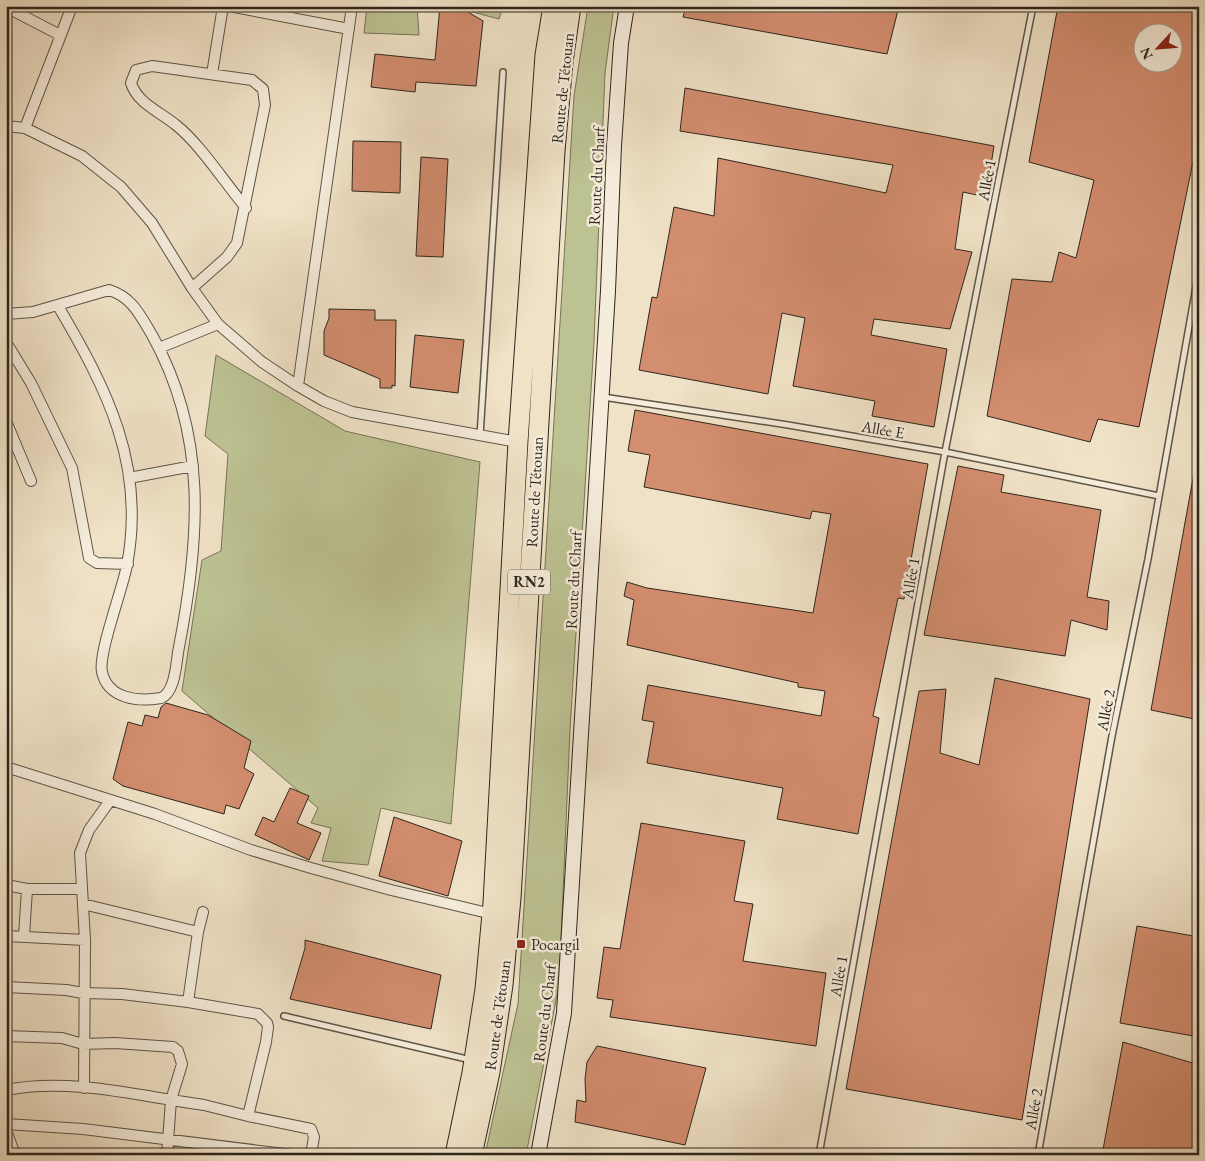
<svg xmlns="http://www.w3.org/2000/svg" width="1205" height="1161" font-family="'EB Garamond',serif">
<rect width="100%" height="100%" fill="#f0e2c7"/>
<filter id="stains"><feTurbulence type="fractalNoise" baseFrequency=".004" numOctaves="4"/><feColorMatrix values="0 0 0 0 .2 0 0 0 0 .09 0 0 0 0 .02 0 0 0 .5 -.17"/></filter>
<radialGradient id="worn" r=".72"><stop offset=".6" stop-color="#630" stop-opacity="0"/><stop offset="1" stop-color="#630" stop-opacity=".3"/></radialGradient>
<path fill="#bdc293" stroke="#767458" d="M367 6H417L419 35 364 33Z
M460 6H503L499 19 465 10Z
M588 6H614L605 73 594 342 570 730 559 985 526 1155H485L518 1004 574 96Z
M216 355 345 431 480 462 451 824 381 808 368 865 322 861 331 828 311 823 318 808 182 691 202 560 221 551 228 454 205 436Z"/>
<path fill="#d38d6f" stroke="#2e261c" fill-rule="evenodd" d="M440 6H458L483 21 476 86 416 82 415 92 371 87 375 54 435 60Z
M686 6H899L887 54 683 17Z
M1058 6H1199V132L1139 427 1098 419 1090 442 987 416 1012 279 1052 282 1059 252 1076 258 1094 180 1029 162ZM1142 32H1172V62H1142Z
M685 88 994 146 986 197 963 192 955 249 972 252 950 329 874 319 871 335 947 349 934 427 872 416 875 401 793 386 805 318 782 313 768 394 639 370 652 297 657 298 674 207 714 216 718 158 886 193 893 165 680 131Z
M353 141 401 142 400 193 352 191Z
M421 157 448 159 443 257 416 256Z
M329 309 375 310V320H396L395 386 392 385V388H380V379L324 355V331L329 318Z
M415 335 464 340 458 393 410 387Z
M635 410 928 464 904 599 898 598 873 716 879 718 858 834 777 819 783 788 647 763 654 722 642 720 648 685 821 716 825 691 798 687V683L627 645 634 600 624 596 627 582 647 588 813 613 831 514 812 511 810 519 644 487 650 455 628 451Z
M958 466 1004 475 1001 492 1101 510 1087 597 1109 601 1107 630 1071 620 1065 656 924 635Z
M1194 473 1199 474V720L1151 710Z
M995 678 1090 699 1022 1120 846 1089 919 691 946 689 940 753 979 765Z
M166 703 208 715 251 741 244 768 254 774 239 809 226 805 224 814 123 786 113 779 128 722 142 726 145 715 158 718 161 707Z
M290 788 309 796 297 823 321 833 309 860 255 835 263 817 274 822Z
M394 817 462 841 448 896 379 876Z
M641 823 745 841 734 901 753 904 743 961 826 973 816 1046 610 1017 613 1000 597 998 604 947 620 949Z
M1137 926 1199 937V1037L1120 1023Z
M305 940 441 975 431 1029 290 999 305 948Z
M1123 1042 1199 1065V1115L1192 1155H1102Z
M597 1046 706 1068 685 1145 575 1122 577 1100 586 1102 585 1079 587 1062Z"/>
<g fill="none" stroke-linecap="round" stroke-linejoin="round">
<defs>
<path id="lane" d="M603 397 788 425 945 452 1159 496
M480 436 503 72
M284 1016 471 1060
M819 1155 945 452 1033 6
M1038 1155 1112 736 1148 559 1199 270"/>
<path id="street" d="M229 6 349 29
M6 7 60 35
M212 74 223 6
M6 126 25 128 82 156 121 187 152 223 192 288 218 324 262 362 298 386 324 401 352 412 518 442
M25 128 72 6
M192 288 227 257 237 243 265 105 263 89 252 80 152 66 136 70 131 83C138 104 159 111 176 125 200 144 225 183 246 208
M6 314 33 312 109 290C132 297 140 315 152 335 208 435 200 539 179 647 176 661 176 692 161 698 138 702 108 699 102 672 98 653 123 588 127 565 146 465 107 389 58 306
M6 342 31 383 72 468 89 558 97 563 128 564
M159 348 218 324
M298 386 352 6
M6 421 31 481
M129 478 193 466
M6 767 155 814 251 850 311 868 391 890 492 914
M6 885 27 889H81
M83 904 198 932
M6 936 85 940
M24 936 27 889
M6 987 66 990 83 993 122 994 188 1002 198 932 203 912
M6 1036 62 1038 83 1044 115 1043 173 1047 178 1051 182 1064 171 1100 204 1105 248 1116 266 1042 268 1027 267 1023 258 1014 188 1002
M84 1088 85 940 80 853 89 830 109 802
M6 1090C59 1079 119 1091 171 1100L167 1155
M248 1116 311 1129 314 1137 311 1155
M6 1124 83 1129 293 1155
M6 1130 15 1155"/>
<path id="secondary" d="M538 1155 564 1013 608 291 614 146 621 43 627 6"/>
<path id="highway" d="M455 1155 472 1073 485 989 493 903 518 442 545 55 553 6
M472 1155 490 1072 503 985 511 898 555 151 563 62 571 6"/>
</defs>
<use href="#lane" stroke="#5e5547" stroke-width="8"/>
<use href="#street" stroke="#5e5547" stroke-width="12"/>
<use href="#secondary" stroke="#2e261c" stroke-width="16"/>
<use href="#highway" stroke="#2e261c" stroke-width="21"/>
<use href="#lane" stroke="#f5ecdb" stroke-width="5"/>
<use href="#street" stroke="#f5ecdb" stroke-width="10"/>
<use href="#secondary" stroke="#f5ecdb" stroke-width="14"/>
<use href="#highway" stroke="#f0e2c7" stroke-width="19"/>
</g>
<rect fill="#8f2418" stroke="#f5ecdb" stroke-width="2" x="516" y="939" width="10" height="10" rx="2.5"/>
<g text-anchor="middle" stroke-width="5" stroke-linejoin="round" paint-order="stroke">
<rect fill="#f5ecdb" stroke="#6a6155" stroke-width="1" x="508" y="569.5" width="42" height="25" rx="4"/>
<g font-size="15" font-weight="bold" fill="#2e261c">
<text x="529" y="587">RN2</text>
</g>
<g font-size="16" fill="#2e261c" stroke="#f5ecdb">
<text transform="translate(562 88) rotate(-84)" y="6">Route de Tétouan</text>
<text transform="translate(596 176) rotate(-87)" y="6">Route du Charf</text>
<text transform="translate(986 180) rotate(-79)" y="6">Allée 1</text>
<text transform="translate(883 429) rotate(10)" y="6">Allée E</text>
<text transform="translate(534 492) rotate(-87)" y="6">Route de Tétouan</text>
<text transform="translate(910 578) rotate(-80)" y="6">Allée 1</text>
<text transform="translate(573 580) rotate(-87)" y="6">Route du Charf</text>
<text transform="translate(1105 710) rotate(-79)" y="6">Allée 2</text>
<text transform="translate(838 976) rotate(-80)" y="6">Allée 1</text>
<text transform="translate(544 1013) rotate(-83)" y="6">Route du Charf</text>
<text transform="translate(497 1015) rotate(-82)" y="6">Route de Tétouan</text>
<text transform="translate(1033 1109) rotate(-80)" y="6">Allée 2</text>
</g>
<g font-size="16" fill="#2e261c" stroke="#f5ecdb" text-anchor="start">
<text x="531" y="950">Pocargil</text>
</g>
</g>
<rect width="1205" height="1161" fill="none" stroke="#f0e2c7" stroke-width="25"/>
<rect x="8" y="8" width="1190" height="1146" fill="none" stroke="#2e261c" stroke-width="2.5"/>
<rect x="12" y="12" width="1180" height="1136" fill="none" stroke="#2e261c"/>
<g transform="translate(1158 48) rotate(244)"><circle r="24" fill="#f5ecdb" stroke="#a59d8f"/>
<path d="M0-4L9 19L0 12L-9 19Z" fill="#8f2418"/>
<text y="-8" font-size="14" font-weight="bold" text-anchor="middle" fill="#2e261c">N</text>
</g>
<rect width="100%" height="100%" filter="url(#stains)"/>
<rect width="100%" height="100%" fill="url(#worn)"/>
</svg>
